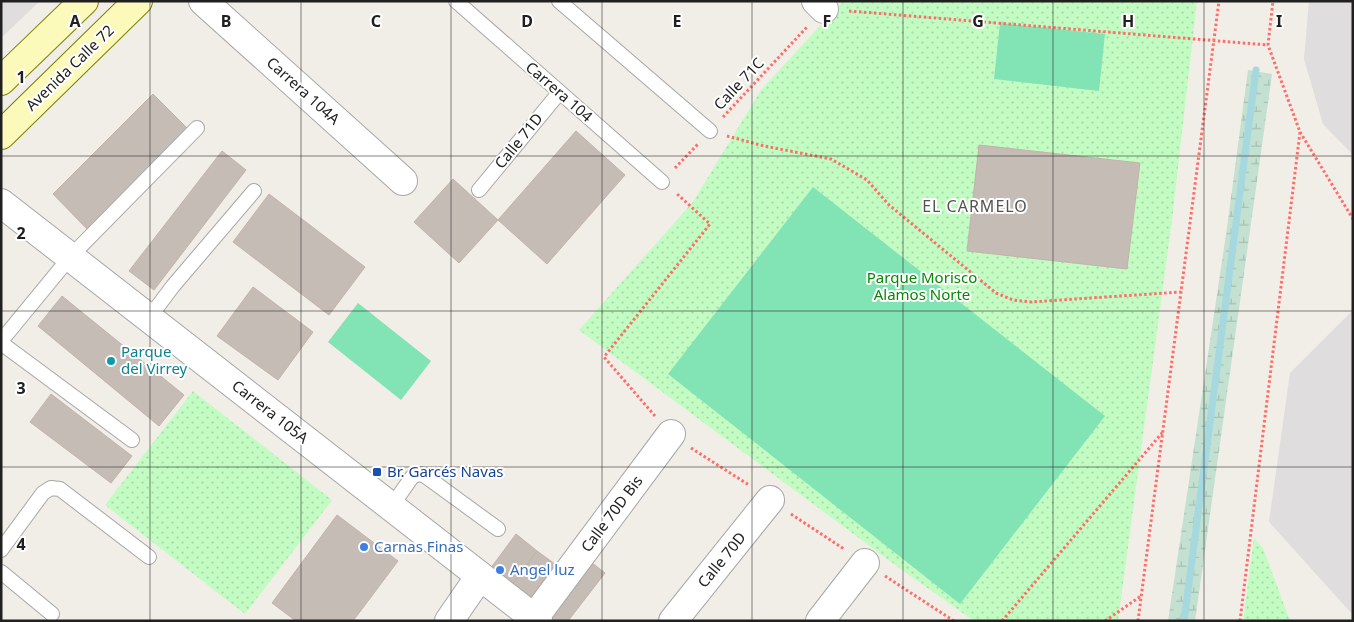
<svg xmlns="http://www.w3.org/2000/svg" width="1354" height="622" font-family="'Noto Sans',sans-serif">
<defs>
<pattern id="wetland-marsh" width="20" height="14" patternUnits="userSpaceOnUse" patternTransform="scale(1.25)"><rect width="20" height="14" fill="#c3e0d0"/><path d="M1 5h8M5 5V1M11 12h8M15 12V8" fill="none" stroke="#a7c0b2"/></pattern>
<pattern id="park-dots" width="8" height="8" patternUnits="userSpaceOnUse" patternTransform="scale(1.25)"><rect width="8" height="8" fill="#c3fcc3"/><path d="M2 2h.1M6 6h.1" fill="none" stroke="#a7d8a7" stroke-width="1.8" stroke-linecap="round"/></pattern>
</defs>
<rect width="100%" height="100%" fill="#f1ede7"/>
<path fill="#dfddde" d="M1 1H40L1 38Z
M1309 1H1353V155L1323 124 1304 59Z
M1353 310V615L1269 522 1290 373Z"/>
<path fill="url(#wetland-marsh)" d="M1248 70 1272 74 1195 621H1168L1227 228Z"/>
<path fill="url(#park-dots)" d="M843 1H1197L1172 220 1118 621H974L902 570 579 330 693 202 761 90Z
M193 391 332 500 245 614 105 505Z
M1254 538 1263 548 1290 621H1243Z"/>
<path fill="#82e3b5" d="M1000 23 1105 34 1099 91 994 79Z
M813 187 1105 416 960 604 668 374Z
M358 303 431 361 401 400 328 342Z"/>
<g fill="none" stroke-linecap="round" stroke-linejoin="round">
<path stroke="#a6d8e0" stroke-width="7" d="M1184 621 1256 70"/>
</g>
<path fill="#c6bcb6" stroke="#c4b2a8" d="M153 94 189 130 88 230 53 194Z
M576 131 625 175 547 264 498 220Z
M979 145 1140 163 1127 269 967 251Z
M222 151 246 170 154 290 129 271Z
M453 179 498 220 459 263 414 222Z
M269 194 365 267 329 315 233 242Z
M253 287 313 332 278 380 217 336Z
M62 296 184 395 159 426 38 326Z
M51 394 132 456 111 483 30 422Z
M337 515 398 561 353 621H296L272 603Z
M516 534 537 551 512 585 490 569Z
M537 551 555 564 529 599 512 585Z
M587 559 605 573 568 621H548Z"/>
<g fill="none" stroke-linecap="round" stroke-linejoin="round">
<defs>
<path id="service" d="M456 1 662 182
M559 1 710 131
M479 190 559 93
M149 318 173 286 254 191
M1 341 71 256 197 128
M1 343 132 440
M391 507 412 477 418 474 424 475 498 529
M1 550 43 493 51 488 60 489 149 557
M1 572 52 614"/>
<path id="minor" d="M203 1 403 181
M816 1 824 9
M534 618 671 434
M449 621 480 576
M673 621 770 500
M820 621 865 563"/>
<path id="tertiary" d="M1 203 538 621"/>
<path id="secondary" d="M1 81 84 1
M1 135 138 1"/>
</defs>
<use href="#service" stroke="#a7a7a7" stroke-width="16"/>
<use href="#minor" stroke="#a7a7a7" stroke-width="30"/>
<use href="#tertiary" stroke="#a7a7a7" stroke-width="30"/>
<use href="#secondary" stroke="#7c7f00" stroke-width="30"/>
<path stroke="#ff6d6a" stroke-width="3" stroke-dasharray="2.5 2.5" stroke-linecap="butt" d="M849 11 1268 45
M723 117 807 27
M1300 132 1353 219
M727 136 764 146 831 159 867 180 889 205 996 293 1013 300 1031 302 1181 292
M675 168 698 144
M655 416 604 357 710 224 676 193
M691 448 749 485
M791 514 844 549
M885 576 954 621
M1002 621 1162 433
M1105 621 1141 596
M1138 621 1219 1
M1240 621 1300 132 1268 45 1273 1"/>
<use href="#service" stroke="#fff" stroke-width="14"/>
<use href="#minor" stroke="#fff" stroke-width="28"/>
<use href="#tertiary" stroke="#fff" stroke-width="28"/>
<use href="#secondary" stroke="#fcfaba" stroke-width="28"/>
</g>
<path fill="none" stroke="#202020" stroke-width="1" stroke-opacity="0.55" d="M150 1V621M301 1V621M451 1V621M602 1V621M752 1V621M903 1V621M1053 1V621M1204 1V621M1 156H1353M1 311H1353M1 467H1353"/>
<circle fill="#0f9aa8" stroke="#fff" stroke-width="2" cx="111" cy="361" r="5"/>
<rect fill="#1a4fb4" stroke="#fff" stroke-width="2" x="372" y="467" width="10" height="10" rx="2.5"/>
<g fill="#3f7fe0" stroke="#fff" stroke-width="2">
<circle cx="364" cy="547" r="5"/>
<circle cx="500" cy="570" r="5"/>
</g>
<g text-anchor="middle" stroke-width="4" stroke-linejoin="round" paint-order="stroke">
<g font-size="15" fill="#202020" stroke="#fff">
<text transform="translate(70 68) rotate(-44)" y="5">Avenida Calle 72</text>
<text transform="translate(739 84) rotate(-47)" y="5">Calle 71C</text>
<text transform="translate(303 91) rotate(42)" y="5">Carrera 104A</text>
<text transform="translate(559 92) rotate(41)" y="5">Carrera 104</text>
<text transform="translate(519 141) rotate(-51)" y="5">Calle 71D</text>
<text transform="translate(270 412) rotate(38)" y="5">Carrera 105A</text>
<text transform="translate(612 514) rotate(-53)" y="5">Calle 70D Bis</text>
<text transform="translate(722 560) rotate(-51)" y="5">Calle 70D</text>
</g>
<g font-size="15" fill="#078607" stroke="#fff">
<text x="922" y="283">Parque Morisco<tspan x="922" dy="17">Alamos Norte</tspan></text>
</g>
<g font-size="15" fill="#0d838f" stroke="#fff" text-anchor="start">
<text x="121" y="357">Parque<tspan x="121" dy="17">del Virrey</tspan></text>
</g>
<g font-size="15" fill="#164399" stroke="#fff" text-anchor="start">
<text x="387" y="477">Br. Garcés Navas</text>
</g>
<g font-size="15" fill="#366cbe" stroke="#fff" text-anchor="start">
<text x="374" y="552">Carnas Finas</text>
<text x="510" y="575">Angel luz</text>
</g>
<g font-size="16" letter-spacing="1" fill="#535353" stroke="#fff">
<text x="975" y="212">EL CARMELO</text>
</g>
</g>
<g font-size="16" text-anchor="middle" font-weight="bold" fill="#202020" stroke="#fff" stroke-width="4" stroke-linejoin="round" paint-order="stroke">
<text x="75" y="27">A</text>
<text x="226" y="27">B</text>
<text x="376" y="27">C</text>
<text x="527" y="27">D</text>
<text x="677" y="27">E</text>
<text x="827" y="27">F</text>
<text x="978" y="27">G</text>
<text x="1128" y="27">H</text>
<text x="1279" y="27">I</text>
<text x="21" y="83">1</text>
<text x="21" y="239">2</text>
<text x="21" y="394">3</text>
<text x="21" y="550">4</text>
</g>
<rect width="1354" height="622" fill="none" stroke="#202020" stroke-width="5"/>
</svg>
